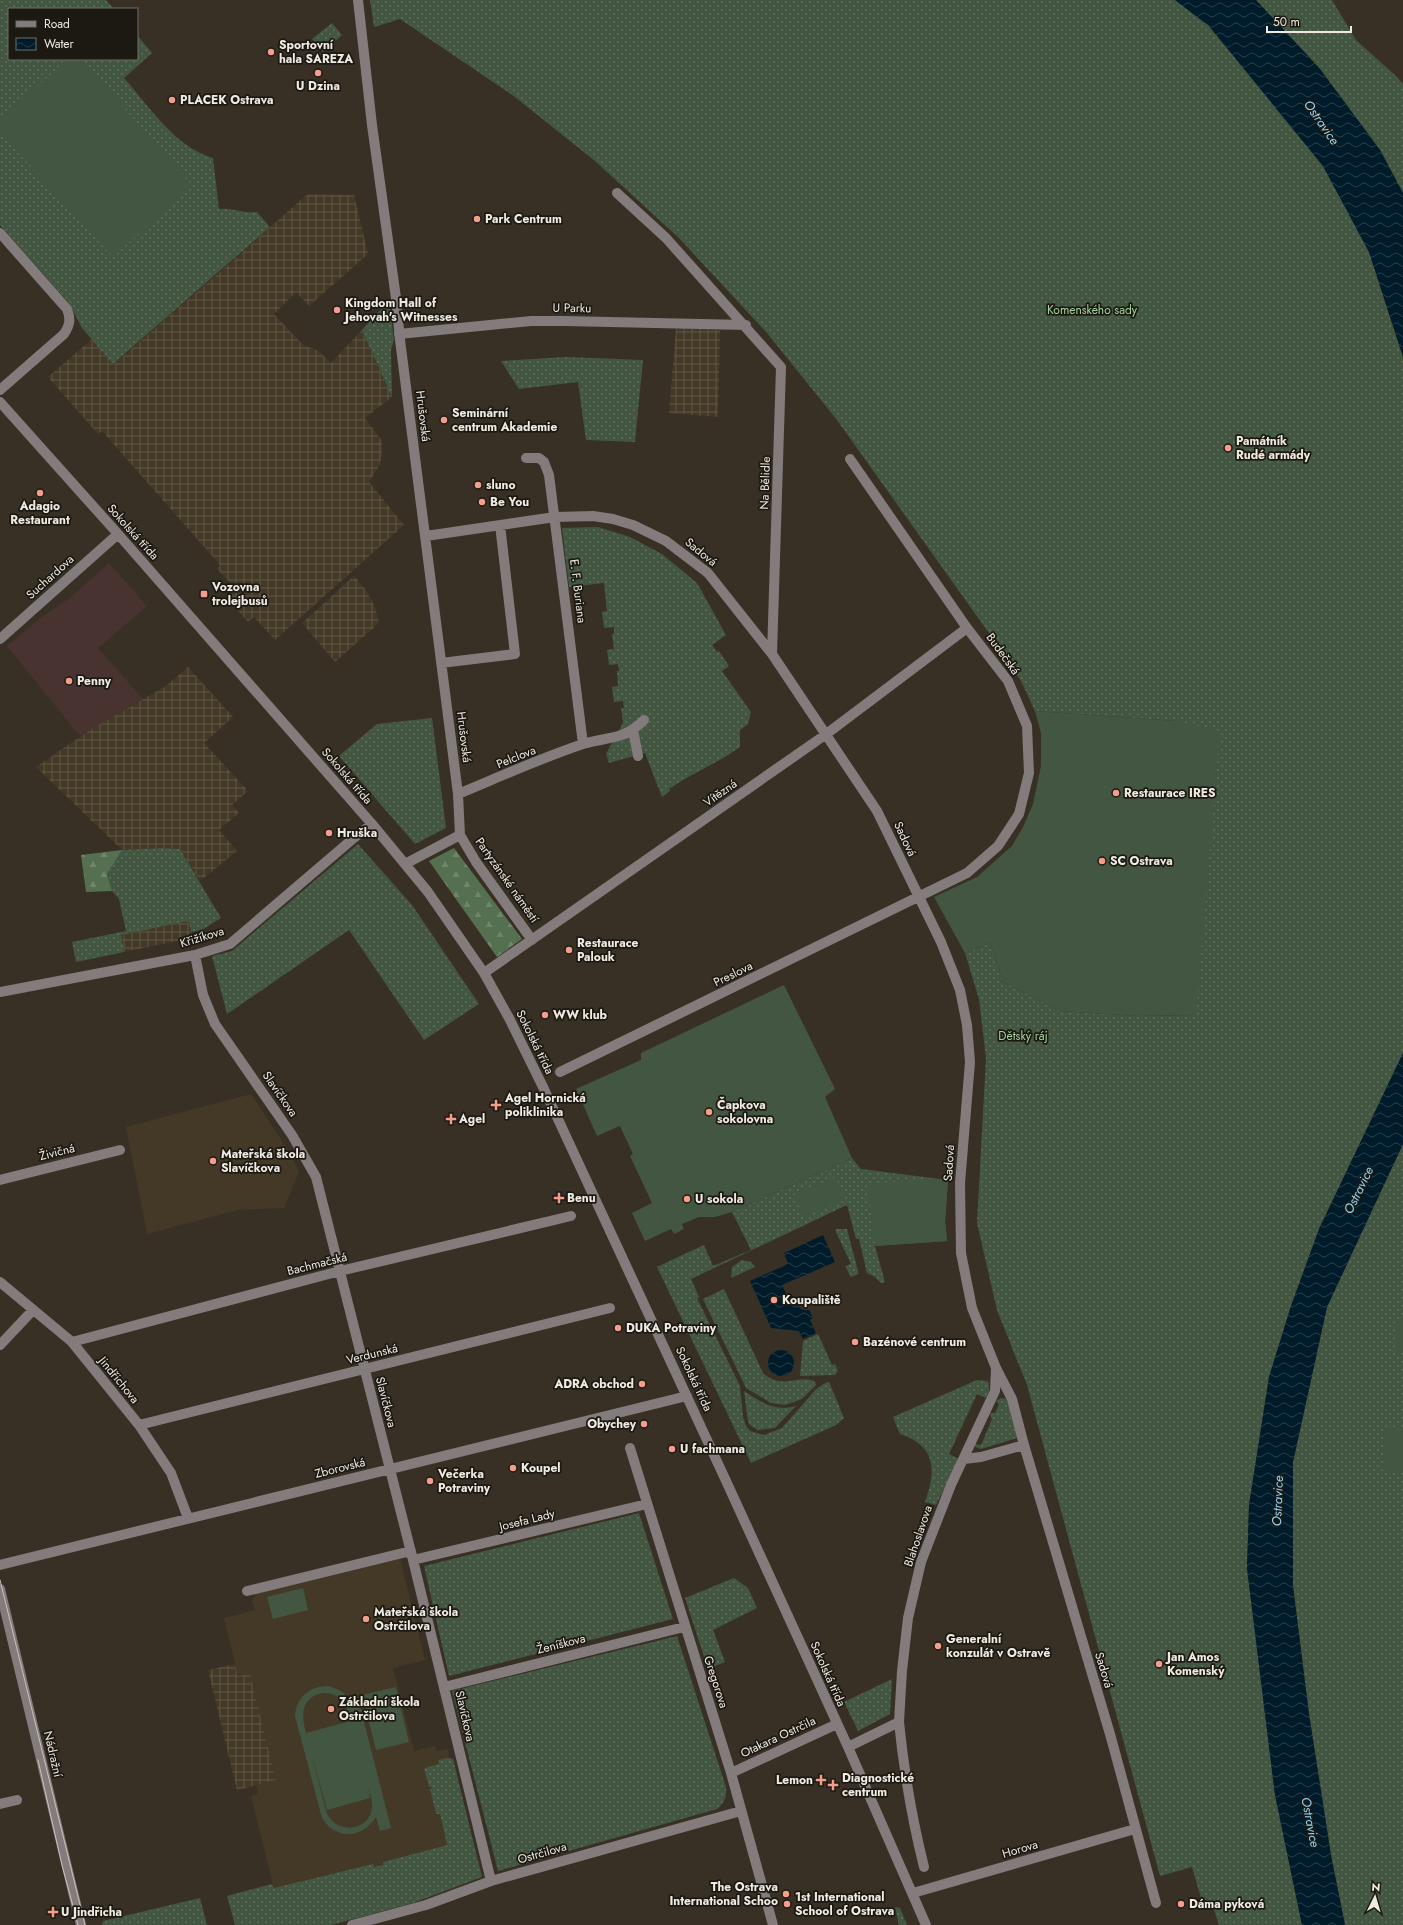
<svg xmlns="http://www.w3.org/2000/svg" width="1403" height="1925" font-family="Jost,sans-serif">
<defs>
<pattern id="industrial-grid" width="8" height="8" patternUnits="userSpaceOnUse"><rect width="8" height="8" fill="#443926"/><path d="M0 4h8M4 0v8" fill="none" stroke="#5f5645"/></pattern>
<pattern id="grass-dots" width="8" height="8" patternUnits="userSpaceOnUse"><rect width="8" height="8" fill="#435641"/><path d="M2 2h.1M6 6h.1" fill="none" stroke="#5e6e5c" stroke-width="1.8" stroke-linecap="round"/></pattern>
<pattern id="forest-firs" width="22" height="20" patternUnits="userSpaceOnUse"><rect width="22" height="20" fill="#557051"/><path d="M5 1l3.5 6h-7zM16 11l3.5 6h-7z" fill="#6e856a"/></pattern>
<pattern id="water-waves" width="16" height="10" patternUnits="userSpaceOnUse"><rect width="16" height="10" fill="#001c2a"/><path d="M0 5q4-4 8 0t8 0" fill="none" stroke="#263d49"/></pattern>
</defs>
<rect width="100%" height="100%" fill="#383024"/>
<path fill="#483331" d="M109 563 147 606 98 648 143 699 80 736 7 646 42 617 71 597Z"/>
<path fill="url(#industrial-grid)" d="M309 194 354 195 368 254 309 306 296 292 274 314 303 345 319 351 331 363 362 330 392 397 365 418 382 441V455L379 466 369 482 404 525 275 640 254 617 248 622 226 597 235 588 217 569 220 565 102 431 98 434 48 377 92 339 114 364 228 265 304 197Z
M676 328 720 330 718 417 669 413Z
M354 576 365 589 375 607 379 623 335 662 302 623Z
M188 667 233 717 204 743 248 791 232 805 239 813 219 830 237 851 200 881 180 849 162 848 122 850 36 767 90 730 166 686Z
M189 921 192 938 124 952 121 935Z
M235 1664 238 1676 250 1673 276 1780 237 1790 208 1670Z"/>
<path fill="#443926" d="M251 1094 288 1150 299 1172 284 1208 238 1210 147 1234 126 1127Z
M400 1558 425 1660 393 1668 414 1751 435 1746 436 1751 448 1749 449 1758 439 1760V1764L424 1768 430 1787 432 1786V1789L430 1790 436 1814H440L447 1845 383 1862 384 1865 373 1867V1865L274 1888 251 1796 258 1794 256 1785 276 1780 250 1674 238 1676 224 1618 255 1610 252 1600 257 1593Z"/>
<path fill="url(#grass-dots)" d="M0 0H106L114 9H9V59H137V35L152 53 124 78C149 106 176 148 213 158L219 209C232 207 244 214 257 212L270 227 113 364 82 328 69 303 0 225Z
M370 0H1175L1209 26 1323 166 1369 252 1403 357V1053L1319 1229 1291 1306 1269 1377 1249 1505 1247 1568 1275 1795 1302 1925H1219L1213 1906 1203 1905 1192 1867 1160 1876 1027 1385 997 1310 977 1223 986 1058 979 999 965 953 990 943 1003 982 1060 1011 1137 1016 1196 1015 1176 721 1035 711 1021 681 1001 650 837 420 767 333 679 238 595 161 515 97 400 19 374 27Z
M1256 0H1332L1356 40 1396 76 1403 84V193L1380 150 1320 69Z
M332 23 342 35 323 52 312 39Z
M384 306 390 309 394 340 391 350 392 397 362 330Z
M566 357 643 360 635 442 586 440 578 382 519 389 501 361Z
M598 527 630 537 662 554 697 583 726 635 712 645 717 652 719 651 729 666 722 671 751 712 748 724 740 730V747C718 763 692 773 669 789L670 791 662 797 645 753 609 763 606 754 623 723 621 708H624L623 701 614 702 612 687 618 686 617 671H619L618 664 609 665 607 650 614 649 612 634 614 633V627L604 628 602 612 607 611 604 583 569 587 562 528Z
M432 718 446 828 415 844 339 756 377 724Z
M358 844 412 905 479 1004 424 1040 349 930 227 1014 212 956 232 951Z
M162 848 180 849 221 918 202 930 191 932 189 921 121 935 124 952 76 962 72 942 126 931 119 899 112 891 107 874 122 850Z
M1403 1144V1925H1345L1331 1855 1309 1714 1293 1586V1462L1327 1307Z
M852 1158 861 1169 948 1180 945 1222 947 1241 875 1246 885 1282 881 1283 875 1277 867 1273 859 1239H856L847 1205 691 1279 699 1297 697 1298 740 1386 743 1417 746 1426 750 1431 764 1435 782 1428 816 1389 827 1382H829L844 1418 836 1425 751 1463 657 1267 704 1245 713 1266 751 1250 732 1212Z
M837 1229H847L858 1271V1274L851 1277 845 1266 851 1264 835 1230Z
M742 1260 751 1262 755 1267 731 1278 732 1267Z
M724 1289 763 1373C781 1391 803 1373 815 1382L816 1385 802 1399 785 1405 771 1403 746 1388 703 1299Z
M818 1334 832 1365 835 1364 838 1371 835 1375 800 1376 803 1341Z
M977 1380 987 1381 989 1383V1391L986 1398 977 1394 949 1454 959 1459 936 1505 925 1502C936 1471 937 1446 900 1434L893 1417Z
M744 1391C761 1402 775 1412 796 1406L775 1428 758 1430 750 1425 748 1422Z
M1001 1398 1008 1399 1017 1438 981 1449 975 1447V1444L981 1445 992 1419 990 1416 991 1413H995L999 1405 996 1401Z
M639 1513 673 1619 449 1676 424 1566Z
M734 1578 748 1588 757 1608 713 1630 725 1662 708 1669 685 1598Z
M677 1636 726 1787C727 1797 724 1803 717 1809L498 1871 452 1691Z
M892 1679 890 1714 858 1731 844 1702Z
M449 1758 453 1759 482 1877 413 1903 331 1925H235L227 1896 272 1884 274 1888 373 1864 374 1867 383 1865V1862L447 1845 440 1814H436L430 1789 432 1788V1787H429L424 1768 439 1764 438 1760Z
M200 1898 207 1925H102L103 1921Z
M895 1907 900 1908 907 1925H899Z"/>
<path fill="url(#forest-firs)" d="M454 848 522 939 497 957 429 861Z
M122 850 107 874 112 891 86 892 81 855Z"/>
<path fill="#435641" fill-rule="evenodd" d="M69 59H81L192 185 113 257 0 133V118Z
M1035 711 1176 721 1220 731 1196 1015 1137 1016 1060 1011 1003 982 990 943 965 953 934 897 977 877 1012 846 1023 827 1033 804 1041 766V733Z
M784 985 835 1089 825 1097 852 1158 732 1212 715 1217H699L682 1224 684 1229 674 1234 671 1229 645 1241 632 1213 652 1203 630 1156 633 1154 620 1126 597 1136 576 1089 641 1060V1053Z
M836 1177 845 1200 803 1217 794 1194Z
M948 1180 945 1222 947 1241 875 1246 867 1183Z
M1398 1321H1403V1353L1396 1352Z
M1386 1428 1403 1430V1472L1382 1470Z
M303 1588 308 1610 273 1619 267 1597Z
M327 1686C340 1689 349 1695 354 1707L360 1706 391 1828 380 1831 376 1817C363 1838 336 1841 322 1818L295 1716C296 1698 310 1686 327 1686ZM323 1693C342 1693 347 1706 351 1721L306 1733C301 1715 301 1697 323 1693ZM311 1752 327 1810 370 1798 368 1787C370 1794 373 1802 372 1809 367 1834 333 1833 326 1811Z
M396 1687 409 1742 376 1750 362 1695Z"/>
<path fill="url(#water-waves)" d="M1175 0H1256L1320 69 1380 150 1403 193V357L1369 252 1323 166 1209 26Z
M1403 1053V1144L1327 1307 1293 1462V1586L1309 1714 1331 1855 1345 1925H1302L1275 1795 1247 1568 1249 1505 1269 1377 1291 1306 1319 1229Z
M823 1235 835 1262 782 1285 787 1295H793C797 1303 798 1312 809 1310L813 1318 810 1320 816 1333 803 1339 799 1331 771 1328 750 1281 788 1264 784 1253Z
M768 1363a13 13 0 1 1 26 0a13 13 0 1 1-26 0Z"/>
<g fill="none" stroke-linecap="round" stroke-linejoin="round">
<path stroke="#837b7c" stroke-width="10" d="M358 0 372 125 396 298 400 340 458 794 460 835 476 862 532 940
M617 193 666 238 781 367 772 654
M0 233 67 309C71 319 70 325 64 334L0 390
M399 334 531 321H564L746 325
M0 402 118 534 372 824 428 892 484 973 509 1018 544 1089 727 1483 848 1747 926 1925
M526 458H539L544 462 549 475 583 744
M426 536 555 517 593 516 613 519 633 525 666 541 708 573 772 654 877 811 941 942 960 990 967 1025 970 1062 960 1183 961 1253 972 1308 996 1368 1012 1399 1024 1445 1110 1734 1156 1903
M0 639 118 534
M441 663 515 654 500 525
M633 730 638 756
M458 794C499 777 541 758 583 744 609 736 623 741 644 720
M405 864 460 835
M195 955 203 995 215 1024 292 1135 316 1177 413 1560 491 1881
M484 973 825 735 967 628
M0 992 195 955 230 944 355 837 372 824
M560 1072 967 873 998 846 1019 814 1029 773 1027 726 1008 681 967 628 850 459
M0 1180 120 1150
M0 1282 72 1342 139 1425 171 1473 188 1518
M72 1342 340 1271 571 1216
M0 1345 33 1310
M139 1425 610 1308
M630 1448 731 1773 773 1925
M964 1459 981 1457 1024 1445
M413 1560 647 1504
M0 1565 687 1396
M0 1589 81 1925
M247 1591 411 1551
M444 1687 684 1627
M899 1722C904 1772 912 1819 924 1867
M848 1747 899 1722 902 1671 908 1618 921 1562 951 1485 995 1391 996 1369
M731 1773 837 1724
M0 1804 17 1800
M913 1893 1135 1829
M352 1925 426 1905 491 1881 741 1811"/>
<path stroke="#c9c3ba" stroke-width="1" d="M0 1580 85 1925
M38 1760 62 1865 78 1925"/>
</g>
<g fill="#f49d8b" stroke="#1c1913" stroke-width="1.5">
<circle cx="271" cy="52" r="4"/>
<circle cx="318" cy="73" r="4"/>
<circle cx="172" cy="100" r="4"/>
<circle cx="477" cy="219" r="4"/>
<circle cx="337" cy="310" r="4"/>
<circle cx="444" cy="420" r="4"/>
<circle cx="1228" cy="448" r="4"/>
<circle cx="478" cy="485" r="4"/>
<circle cx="40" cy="493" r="4"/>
<circle cx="482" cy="502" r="4"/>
<rect x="200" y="590" width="8" height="8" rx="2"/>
<circle cx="69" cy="681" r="4"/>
<circle cx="1116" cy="793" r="4"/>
<circle cx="329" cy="833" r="4"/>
<circle cx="1102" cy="861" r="4"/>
<circle cx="569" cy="950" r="4"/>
<circle cx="545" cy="1015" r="4"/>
<path d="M494 1099h4v4h4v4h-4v4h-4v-4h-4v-4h4z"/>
<circle cx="709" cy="1112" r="4"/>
<path d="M449 1113h4v4h4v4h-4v4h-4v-4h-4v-4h4z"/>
<circle cx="213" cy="1161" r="4"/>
<path d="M557 1192h4v4h4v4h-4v4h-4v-4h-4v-4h4z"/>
<circle cx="687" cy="1199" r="4"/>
<circle cx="774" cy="1300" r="4"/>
<circle cx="618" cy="1328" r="4"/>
<circle cx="855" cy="1342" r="4"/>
<circle cx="642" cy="1384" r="4"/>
<circle cx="644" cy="1424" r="4"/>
<circle cx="672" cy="1449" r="4"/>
<circle cx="513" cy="1468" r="4"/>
<circle cx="430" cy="1481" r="4"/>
<circle cx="366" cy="1619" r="4"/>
<circle cx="938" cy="1646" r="4"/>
<circle cx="1159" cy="1664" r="4"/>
<circle cx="331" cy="1709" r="4"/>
<path d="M819 1774h4v4h4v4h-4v4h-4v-4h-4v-4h4z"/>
<path d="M831 1779h4v4h4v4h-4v4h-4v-4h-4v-4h4z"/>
<circle cx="786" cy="1894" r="4"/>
<circle cx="787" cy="1904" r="4"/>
<circle cx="1181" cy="1904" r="4"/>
<path d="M51 1906h4v4h4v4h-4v4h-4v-4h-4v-4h4z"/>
</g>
<g text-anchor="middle" stroke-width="3.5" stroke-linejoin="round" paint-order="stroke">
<g font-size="12" font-weight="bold" fill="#efeae2" stroke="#1c1913" text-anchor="start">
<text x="279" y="49">Sportovní<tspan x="279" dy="14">hala SAREZA</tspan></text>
<text x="318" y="90" text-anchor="middle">U Dzina</text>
<text x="180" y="104">PLACEK Ostrava</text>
<text x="485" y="223">Park Centrum</text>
<text x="345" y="307">Kingdom Hall of<tspan x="345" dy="14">Jehovah's Witnesses</tspan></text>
<text x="452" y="417">Seminární<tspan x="452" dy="14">centrum Akademie</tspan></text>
<text x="1236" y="445">Památník<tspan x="1236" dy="14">Rudé armády</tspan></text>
<text x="486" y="489">sluno</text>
<text x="490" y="506">Be You</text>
<text x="40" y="510" text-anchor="middle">Adagio<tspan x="40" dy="14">Restaurant</tspan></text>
<text x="212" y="591">Vozovna<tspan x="212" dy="14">trolejbusů</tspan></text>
<text x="77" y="685">Penny</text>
<text x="1124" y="797">Restaurace IRES</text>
<text x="337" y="837">Hruška</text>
<text x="1110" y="865">SC Ostrava</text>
<text x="577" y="947">Restaurace<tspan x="577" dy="14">Palouk</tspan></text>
<text x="553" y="1019">WW klub</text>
<text x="505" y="1102">Agel Hornická<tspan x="505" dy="14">poliklinika</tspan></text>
<text x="717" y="1109">Čapkova<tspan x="717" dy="14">sokolovna</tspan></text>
<text x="459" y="1123">Agel</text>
<text x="221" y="1158">Mateřská škola<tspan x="221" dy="14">Slavíčkova</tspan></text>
<text x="567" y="1202">Benu</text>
<text x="695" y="1203">U sokola</text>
<text x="782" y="1304">Koupaliště</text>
<text x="626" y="1332">DUKA Potraviny</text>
<text x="863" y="1346">Bazénové centrum</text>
<text x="634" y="1388" text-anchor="end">ADRA obchod</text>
<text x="636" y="1428" text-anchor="end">Obychey</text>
<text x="680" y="1453">U fachmana</text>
<text x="521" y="1472">Koupel</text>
<text x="438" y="1478">Večerka<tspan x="438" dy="14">Potraviny</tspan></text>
<text x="374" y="1616">Mateřská škola<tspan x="374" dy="14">Ostrčilova</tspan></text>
<text x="946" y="1643">Generalní<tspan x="946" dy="14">konzulát v Ostravě</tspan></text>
<text x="1167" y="1661">Jan Amos<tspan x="1167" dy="14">Komenský</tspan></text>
<text x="339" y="1706">Základní škola<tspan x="339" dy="14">Ostrčilova</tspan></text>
<text x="842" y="1782">Diagnostické<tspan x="842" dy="14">centrum</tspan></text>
<text x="813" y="1784" text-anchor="end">Lemon</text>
<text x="778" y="1891" text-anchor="end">The Ostrava<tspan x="778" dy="14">International Schoo</tspan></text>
<text x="795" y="1901">1st International<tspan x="795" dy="14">School of Ostrava</tspan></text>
<text x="1189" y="1908">Dáma pyková</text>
<text x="61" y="1916">U Jindřicha</text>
</g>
<g font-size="12" fill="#efeae2" stroke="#1c1913">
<text transform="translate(572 308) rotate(1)" y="4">U Parku</text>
<text transform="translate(423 416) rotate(83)" y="4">Hrušovská</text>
<text transform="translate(765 483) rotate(-88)" y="4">Na Bělidle</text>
<text transform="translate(133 532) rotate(48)" y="4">Sokolská třída</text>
<text transform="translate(701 552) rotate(39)" y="4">Sadová</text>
<text transform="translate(50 577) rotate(-42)" y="4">Suchardova</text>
<text transform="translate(578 591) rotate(83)" y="4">E. F. Buriana</text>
<text transform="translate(1003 654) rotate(54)" y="4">Budečská</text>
<text transform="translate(464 737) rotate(83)" y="4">Hrušovská</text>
<text transform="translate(516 757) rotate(-22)" y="4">Pelclova</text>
<text transform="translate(347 776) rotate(49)" y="4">Sokolská třída</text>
<text transform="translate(720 793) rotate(-35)" y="4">Vítězná</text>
<text transform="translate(905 839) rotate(65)" y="4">Sadová</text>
<text transform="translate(507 880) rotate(55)" y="4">Partyzánské náměstí</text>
<text transform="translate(202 937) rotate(-17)" y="4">Křižíkova</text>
<text transform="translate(733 974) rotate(-26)" y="4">Preslova</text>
<text transform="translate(535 1042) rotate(64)" y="4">Sokolská třída</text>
<text transform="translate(280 1094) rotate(55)" y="4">Slavíčkova</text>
<text transform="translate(57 1152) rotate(-14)" y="4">Živičná</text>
<text transform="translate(949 1163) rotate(-86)" y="4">Sadová</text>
<text transform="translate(317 1264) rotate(-14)" y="4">Bachmačská</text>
<text transform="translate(372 1354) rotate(-14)" y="4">Verdunská</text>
<text transform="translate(694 1379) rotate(65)" y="4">Sokolská třída</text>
<text transform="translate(119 1380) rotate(51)" y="4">Jindřichova</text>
<text transform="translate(386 1402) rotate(76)" y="4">Slavíčkova</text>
<text transform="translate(340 1468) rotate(-14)" y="4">Zborovská</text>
<text transform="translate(527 1520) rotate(-14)" y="4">Josefa Lady</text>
<text transform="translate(918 1536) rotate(-71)" y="4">Blahoslavova</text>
<text transform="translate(561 1644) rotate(-14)" y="4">Ženíškova</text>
<text transform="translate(1104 1670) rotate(73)" y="4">Sadová</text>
<text transform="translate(828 1674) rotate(66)" y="4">Sokolská třída</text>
<text transform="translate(716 1682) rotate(72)" y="4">Gregorova</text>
<text transform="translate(465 1716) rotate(77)" y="4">Slavíčkova</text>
<text transform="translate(778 1737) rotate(-25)" y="4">Otakara Ostrčila</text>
<text transform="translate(53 1754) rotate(77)" y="4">Nádražní</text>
<text transform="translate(1020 1849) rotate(-16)" y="4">Horova</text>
<text transform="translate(542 1853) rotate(-16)" y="4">Ostrčilova</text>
</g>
<g font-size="12" fill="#a4d39e" stroke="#1c1913">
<text x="1092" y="314">Komenského sady</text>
<text x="1023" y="1040">Dětský ráj</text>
</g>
<g font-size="13" font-style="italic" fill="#8ed6fa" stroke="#1c1913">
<text transform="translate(1322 122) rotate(55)" y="5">Ostravice</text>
<text transform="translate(1358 1190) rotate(-64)" y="5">Ostravice</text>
<text transform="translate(1277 1501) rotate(-88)" y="5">Ostravice</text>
<text transform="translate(1311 1822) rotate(79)" y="5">Ostravice</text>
</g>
</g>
<rect x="8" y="8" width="130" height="52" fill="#1c1913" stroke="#706d66"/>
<rect x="16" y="21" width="20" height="6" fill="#837b7c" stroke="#706d66"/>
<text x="44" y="28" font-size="12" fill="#efeae2">Road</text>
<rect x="16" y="38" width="20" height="12" fill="url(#water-waves)" stroke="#706d66"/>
<text x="44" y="48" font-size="12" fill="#efeae2">Water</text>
<g transform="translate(1375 1897) rotate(5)" stroke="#1c1913" stroke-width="3" paint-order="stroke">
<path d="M0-3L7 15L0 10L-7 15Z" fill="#efeae2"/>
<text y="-6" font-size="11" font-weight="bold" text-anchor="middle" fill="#efeae2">N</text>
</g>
<path d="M1267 26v6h84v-6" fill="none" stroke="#efeae2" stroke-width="2"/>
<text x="1273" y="26" font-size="12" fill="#efeae2" stroke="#1c1913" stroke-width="3" paint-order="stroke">50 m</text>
</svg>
